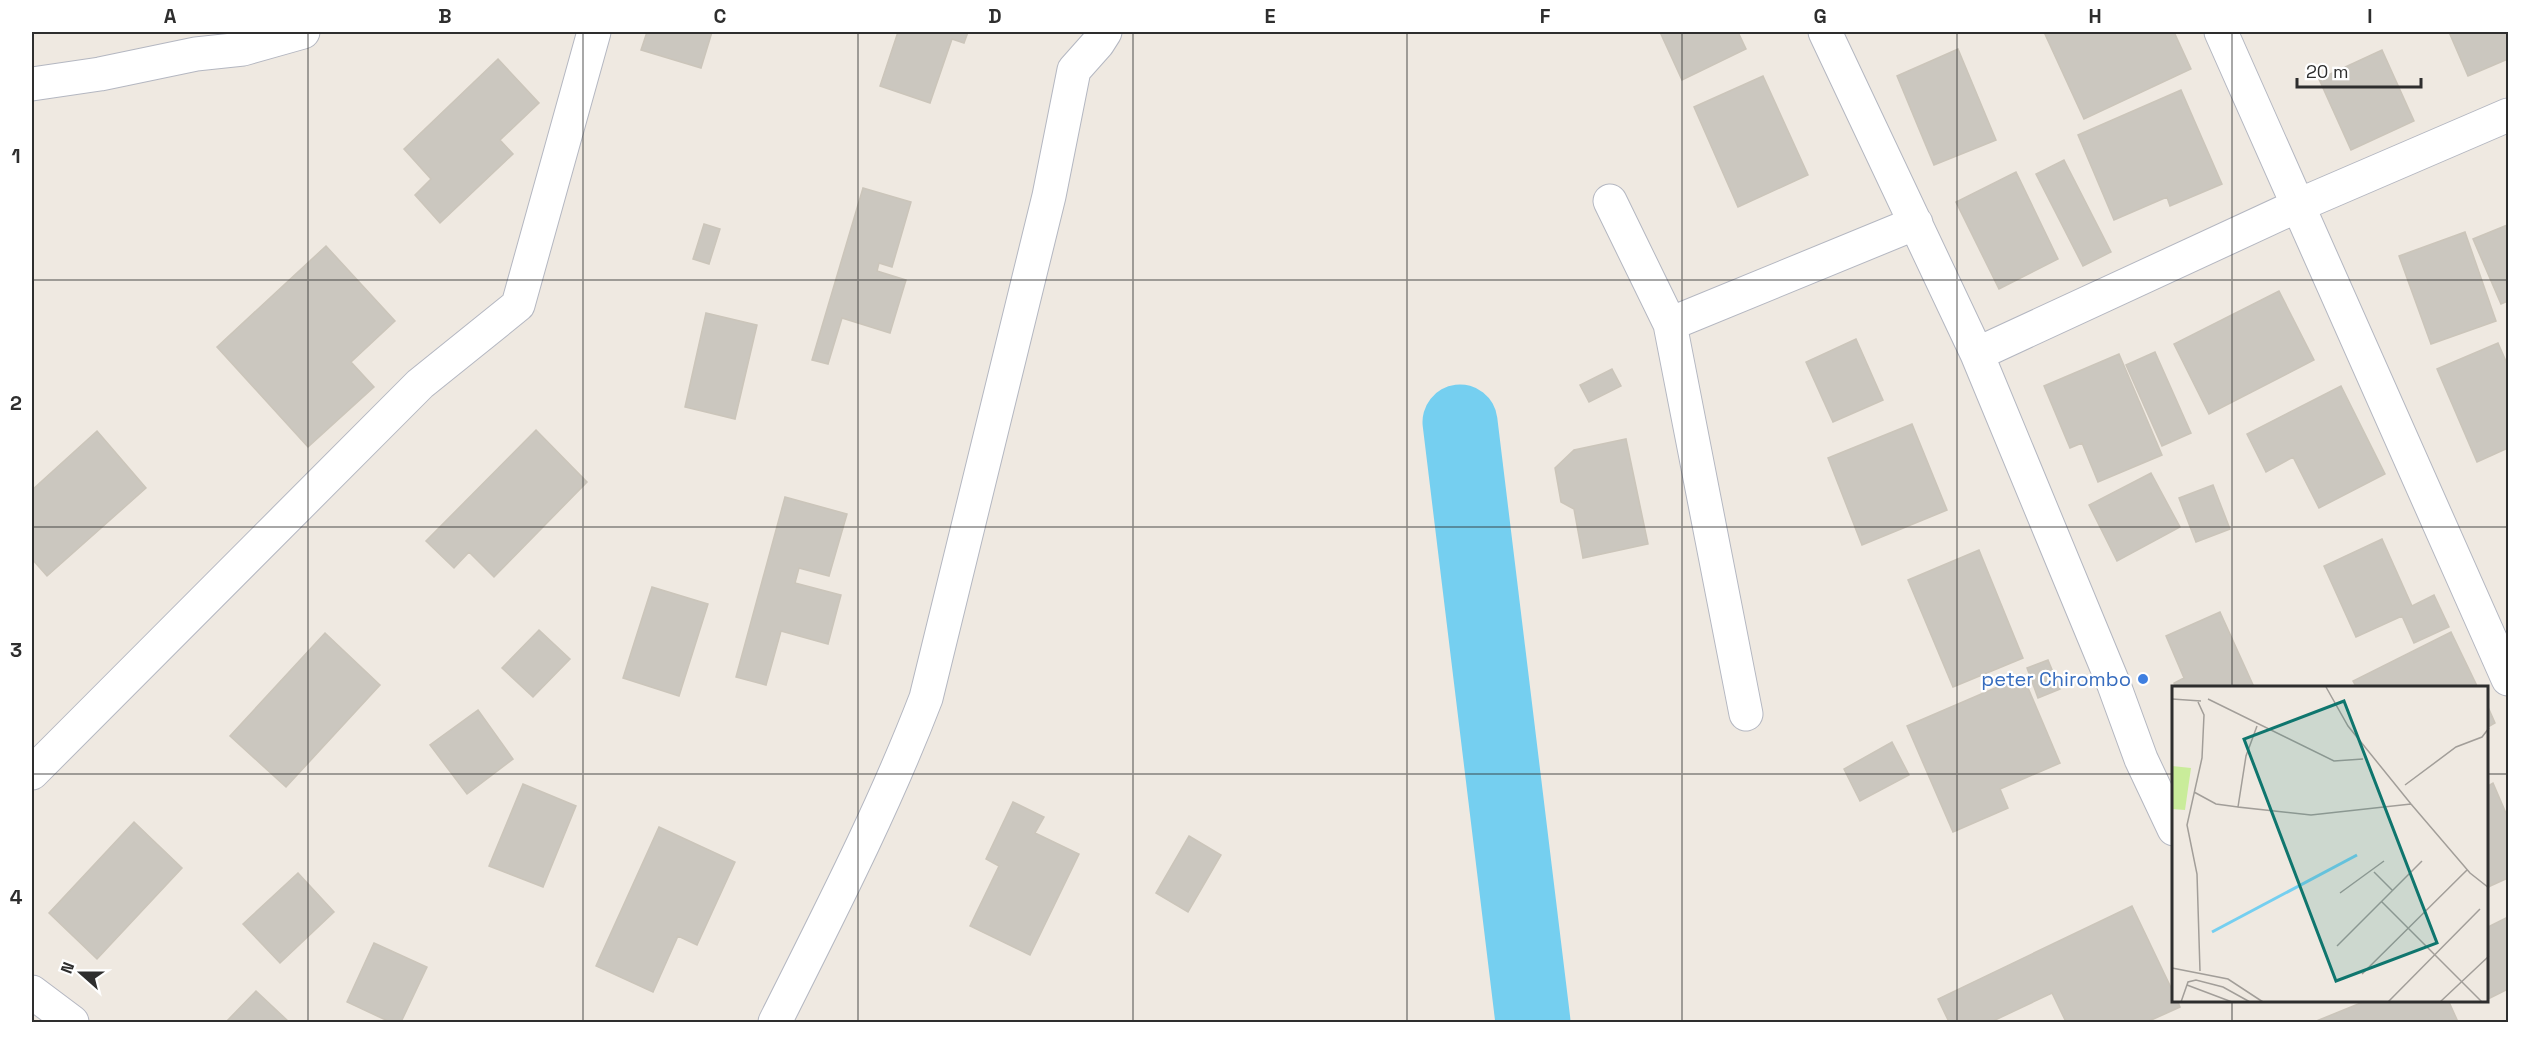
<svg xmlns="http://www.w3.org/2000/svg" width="2540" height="1054" font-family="'Space Grotesk',sans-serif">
<rect width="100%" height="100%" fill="#efe9e1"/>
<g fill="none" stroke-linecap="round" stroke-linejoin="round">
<path stroke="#75cff0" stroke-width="75" d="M1460 422 1533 1022"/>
</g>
<path fill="#cbc7bf" stroke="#cbc5ba" stroke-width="1.5" d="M647 32H712L701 68 641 50Z
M898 32H968L964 43 952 39 930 103 880 86Z
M1660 32H1738L1746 49 1682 80Z
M2044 32H2174L2191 69 2084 119Z
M2449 32H2508V59L2468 76Z
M1958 49 1996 140 1934 165 1897 76Z
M2382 50 2414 121 2351 150 2319 79Z
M498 59 539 103 500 140 513 154 440 223 415 195 431 179 404 149Z
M1763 76 1808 175 1738 207 1694 107Z
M2181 90 2222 184 2170 206 2167 197 2114 220 2078 135Z
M2064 160 2111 252 2083 266 2036 174Z
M2016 172 2058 259 1999 289 1956 202Z
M863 188 911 202 892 267 879 263 877 271 906 280 890 333 842 318 828 364 812 360Z
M704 224 720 229 709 264 693 259Z
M2507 225 2508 301 2501 304 2473 239Z
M2465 232 2496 321 2431 344 2399 256Z
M326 246 395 321 351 362 374 387 308 447 217 347Z
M2279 291 2314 360 2209 414 2174 344Z
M706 313 757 325 735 419 685 407Z
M1856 339 1883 400 1833 422 1806 362Z
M2498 343 2508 366V448L2477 462 2437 369Z
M2155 352 2191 433 2162 446 2126 365Z
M2119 354 2162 455 2098 482 2082 443 2070 448 2044 386Z
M1612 369 1621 386 1589 402 1580 385Z
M2341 386 2385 474 2319 508 2293 457 2266 472 2247 434Z
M1912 424 1947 510 1862 545 1828 458Z
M536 430 587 482 494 577 469 552 454 568 426 541Z
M97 431 146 488 47 576 32 559V490Z
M1626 439 1648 544 1583 558 1574 509 1561 502 1555 468 1574 450Z
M2151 473 2180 527 2117 561 2089 505Z
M2213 485 2230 529 2196 542 2179 498Z
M785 497 847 514 829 576 799 568 795 583 841 595 828 644 781 631 766 685 736 677Z
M2382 539 2412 606 2434 595 2449 627 2414 643 2402 616 2356 637 2324 566Z
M1979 550 2023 658 1953 687 1908 580Z
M652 587 708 604 679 696 623 678Z
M2220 612 2254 687 2176 688 2174 683 2184 678 2166 636Z
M539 630 570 659 533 697 502 668Z
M2451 632 2478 688H2357L2353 681Z
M325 633 380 685 286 787 230 736Z
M2048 660 2060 689 2038 698 2027 668Z
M2023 676 2060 763 2000 789 2008 808 1953 832 1907 726Z
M2488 707 2495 723 2488 727Z
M478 710 513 759 467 794 430 745Z
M1892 742 1909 775 1860 801 1844 769Z
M2493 783 2508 818V878L2488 887V786Z
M523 784 576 806 543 887 489 866Z
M1013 802 1044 817 1035 833 1079 854 1030 955 970 926 999 866 986 859Z
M134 822 182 868 97 959 49 913Z
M659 827 735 862 697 945 678 936 653 992 596 966Z
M1189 836 1221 855 1188 912 1156 893Z
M298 873 334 912 280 963 243 924Z
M2132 906 2174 994V1002H2178L2180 1007 2147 1022H2066L2052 993 1991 1022H1949L1938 999Z
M2508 917V989L2488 999V927Z
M374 943 427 967 401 1022H390L347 1002Z
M256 991 289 1022H226Z
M2363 1002H2449L2458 1022H2314Z"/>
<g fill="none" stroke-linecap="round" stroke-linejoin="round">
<defs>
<path id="minor" d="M1825 32 1977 354 2114 685 2141 759 2174 829
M2221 32 2508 679
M32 84 100 74 196 54 243 49 303 32
M1610 201 1670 324 1746 714
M1670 324 1916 223
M1977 354 2299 205 2508 115
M32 773 420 384 518 305 594 32
M32 992 72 1022
M775 1022C828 916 883 810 926 698L1049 196 1074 70 1098 43 1105 32"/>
</defs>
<use href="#minor" stroke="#b4b7c1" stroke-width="35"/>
<use href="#minor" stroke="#fff" stroke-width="33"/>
</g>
<path fill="none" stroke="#2e2e2e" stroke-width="1.5" stroke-opacity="0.55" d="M308 32V1022M583 32V1022M858 32V1022M1133 32V1022M1407 32V1022M1682 32V1022M1957 32V1022M2232 32V688M32 280H2508M32 527H2508M32 774H2174M2488 774H2508M2232 1002V1022"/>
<circle fill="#3f7fe0" stroke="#fff" stroke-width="2" cx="2143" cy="679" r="6"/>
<g text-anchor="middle" stroke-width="4.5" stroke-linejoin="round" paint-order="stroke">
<g font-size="20" fill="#366cbe" stroke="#fff" text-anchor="end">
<text x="2131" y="686">peter Chirombo</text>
</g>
</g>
<g transform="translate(2172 686)">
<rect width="316" height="316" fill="#efe9e1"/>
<path d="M0 80 19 82 13 124 0 123Z" fill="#c9ec9a"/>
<path fill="none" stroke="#75cff0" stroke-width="3" d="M40 246 185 169"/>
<path fill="none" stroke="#a29e99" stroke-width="1.5" d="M154 1 176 40 239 118 298 187 317 202M0 13 29 15M36 13 162 75 191 73M26 16 32 29 30 72 15 139 25 188 28 285M85 40 74 70 66 121 139 129 239 118M233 99 284 61 310 51 317 42M22 106 44 118 66 121M202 186 221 205M168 207 212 175M210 216 310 316M165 260 250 175M0 282 56 293 91 316M190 288 295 184M15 299 60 316M9 316 16 296 24 294 51 301 78 316M216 316 308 223M268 316 317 270"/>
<path fill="#0f766e" fill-opacity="0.15" stroke="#0f766e" stroke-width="3" d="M172 15 265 257 164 295 72 53Z"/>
<rect width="316" height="316" fill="none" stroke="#2e2e2e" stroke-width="3"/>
</g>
<rect width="2540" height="1054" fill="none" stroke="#ffffff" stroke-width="66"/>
<g transform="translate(81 973) rotate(291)" stroke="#ffffff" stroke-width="4.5" paint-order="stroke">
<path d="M0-4.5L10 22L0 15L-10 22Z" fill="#2e2e2e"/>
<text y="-9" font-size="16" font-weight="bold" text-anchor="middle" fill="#2e2e2e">N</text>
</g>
<path d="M2297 78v9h124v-9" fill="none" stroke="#2e2e2e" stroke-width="3"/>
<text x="2306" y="78" font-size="18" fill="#2e2e2e" stroke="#ffffff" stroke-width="4.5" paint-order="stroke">20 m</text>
<rect x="33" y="33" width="2474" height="988" fill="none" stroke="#2e2e2e" stroke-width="2"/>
<g font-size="20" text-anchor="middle" font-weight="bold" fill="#2e2e2e">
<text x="170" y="23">A</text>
<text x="445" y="23">B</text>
<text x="720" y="23">C</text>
<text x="995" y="23">D</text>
<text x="1270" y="23">E</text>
<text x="1545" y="23">F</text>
<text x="1820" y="23">G</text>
<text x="2095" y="23">H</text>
<text x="2370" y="23">I</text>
<text x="16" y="163">1</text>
<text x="16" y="410">2</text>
<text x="16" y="657">3</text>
<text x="16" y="904">4</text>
</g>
</svg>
